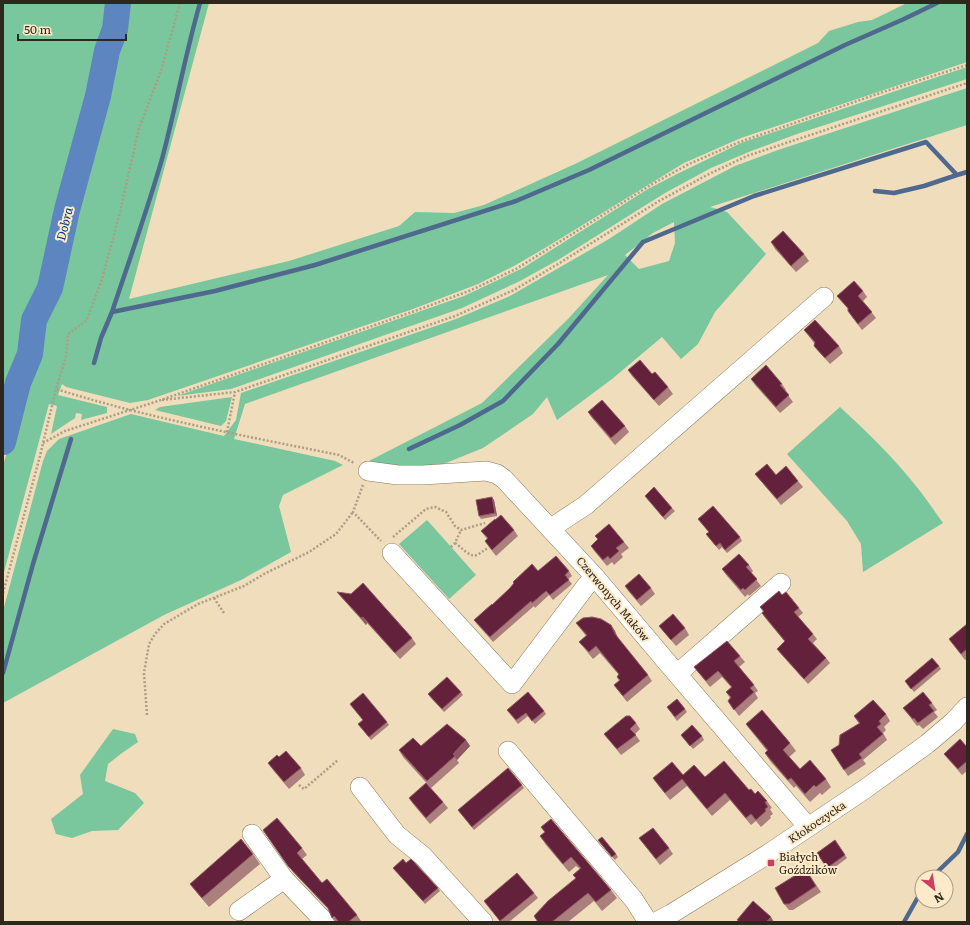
<svg xmlns="http://www.w3.org/2000/svg" width="970" height="925" font-family="Literata,serif">
<rect width="100%" height="100%" fill="#efddbc"/>
<path fill="#7ac69d" fill-rule="evenodd" d="M3 3H117L114 26 55 248 51 276 34 303 27 326 25 349 20 362 10 378 9 397 3 417Z
M123 3H209L129 299 289 261 399 226 415 212 454 213 484 205 575 164 818 43 829 31 858 22 872 20 907 3H967V62L741 138 684 163 545 248 514 266 478 284 413 309 148 400 130 403 66 387 62 384 58 395 107 407V413L81 420 82 414 76 413 75 418 51 434 57 406 49 404 3 576V465L13 434 22 388 34 351 42 313 56 282 63 244 80 172 99 108 112 56Z
M967 67V79L797 134 751 151 711 168 665 193 558 260 520 281 462 308 231 389 177 396 464 296 523 268 648 189 677 174 741 143Z
M967 88V125L710 207 727 212 766 254 715 312 698 344 681 359 662 337 612 379 557 420 547 397 533 414 483 448 436 467 388 470 365 463 482 403 568 319 608 275 245 404 234 439 335 461 343 465 283 495 279 506 291 552 241 580 164 615 3 703V611L43 461 47 451 59 439 131 414 224 436 236 420 241 393 456 319 510 296 609 239 662 204 735 166 778 150ZM674 222 675 243 669 261 639 269 625 255 653 233Z
M232 397 226 421 221 426 155 410 160 407Z
M840 407C867 432 893 457 916 486 926 498 934 511 943 523L863 572 861 544 847 521 787 454Z
M427 520 476 575 449 599 399 544Z
M113 729 135 734 138 742 122 753 108 764 105 781 135 793 144 803 118 830 92 831 72 838 56 834 51 819 83 794 80 775Z"/>
<g fill="none" stroke-linecap="round" stroke-linejoin="round">
<path stroke="#4f698e" stroke-width="4.5" d="M200 3C185 55 176 107 162 159 147 211 129 261 112 312L215 291 315 265 516 201 589 170 845 45 904 19 937 3
M875 191 894 193 924 186 957 175
M94 363 101 338 112 312
M409 449 460 425 503 401 558 344 643 242 754 196 926 142 957 175 967 172
M3 673 33 564 71 439
M932 877 958 852 967 834
M904 922 922 890"/>
<path stroke="#5d85c0" stroke-width="26" d="M3 442 18 383 30 354 34 320 50 288 67 210 98 96 107 51 115 29 118 3"/>
<defs>
<path id="minor" d="M368 471 398 475H423L486 471 497 474 504 479 595 577 671 667 808 827
M551 528 586 505 824 297
M392 553 512 684 586 586 595 577
M677 674 781 583
M508 751 634 900 648 922
M360 787 397 835 423 856 483 922
M252 834 284 879
M239 911 284 879 325 922
M656 922 671 914 768 854 865 789 927 744 953 722 967 707"/>
</defs>
<use href="#minor" stroke="#877759" stroke-width="20"/>
<path stroke="#ac9d84" stroke-width="2.5" stroke-dasharray="2 2" stroke-linecap="butt" d="M180 3 161 71 139 128 120 212 102 279 87 320 68 334 66 356 56 389C148 418 245 436 339 455L354 463
M162 400 235 392 455 316 514 290 558 264 659 201 709 174 747 156 967 83
M227 432 235 392
M43 443 65 431 158 401 412 312 469 291 516 269 654 183 689 164 737 143 880 93 967 65
M363 485 353 512 381 541
M393 537 426 509 435 507 446 512 455 526 461 530 485 523
M455 543C462 547 469 558 477 555 481 553 484 550 488 548
M451 547 455 543 461 530
M3 593 40 456 56 389
M214 598 224 613
M147 715 144 673 149 644 155 634 164 624 198 604 244 586 264 574 309 552 336 534 353 512
M299 785 304 789 338 760"/>
<use href="#minor" stroke="#fff" stroke-width="19"/>
</g>
<path fill="#aa7f7c" d="M771 242 804 254 809 261 796 272 775 249Z
M863 291 867 297 863 301 876 318 862 330 852 317 848 311V309L837 296Z
M804 330 839 346 843 353 830 364 819 352 814 346V343Z
M628 370 652 374 668 387 673 394 659 406 632 376Z
M751 379 782 384 786 390 785 391 793 402 780 413 755 385Z
M588 412 625 426 629 432 615 445 592 418Z
M755 474 776 475 798 481 803 487 781 505 760 480Z
M645 496 672 508 675 511 665 520Z
M494 500 497 516 481 519 479 516Z
M698 519 740 537 742 541 727 553 722 547 719 550 706 534 709 532Z
M496 520 514 530 518 536 496 556 489 547 485 541 487 539 481 531Z
M595 536 624 542 629 548 621 554 623 557 614 565 612 562 607 566 595 552 591 546 598 540Z
M749 565 753 571 751 573 761 586 749 596 748 594 745 597 727 576 722 569Z
M538 571H569L572 576 568 579 572 584 553 600 549 595 535 608 534 606 493 642 477 624 474 620 492 605Z
M625 586 651 588 655 594 641 606 629 592Z
M337 592 351 594 412 638 416 644 400 659 367 623 366 625 342 598Z
M782 595 799 608 803 613 798 617 813 634 817 639 813 643 826 658 830 663 808 684 781 654 777 649 785 642 766 619 762 613 763 612 760 607Z
M576 623 611 625 615 631 618 639 648 675 652 681 627 702 614 685 619 681 617 677 619 675 600 653 593 659 584 648 579 642 586 636Z
M967 624V659L965 660 949 639Z
M659 626 685 628 689 635 676 646 664 632Z
M740 656 745 662 739 667 754 685 758 691 755 693 758 698 739 716 728 701 730 698 726 692 731 687 722 677 710 687 694 667Z
M939 666 941 669 914 692 905 681Z
M461 692 463 695 444 712 431 698 428 694Z
M932 703 937 710 934 712 938 717 923 729 919 725 917 726 903 708Z
M350 704 387 722 389 725 371 740 358 724 363 720Z
M667 707 685 709 687 712 677 721Z
M507 710 544 711 546 714 535 724 528 716 518 724Z
M886 714 890 721 884 727 886 730 883 733 887 740 863 760 866 764 848 776 831 750 839 745 859 724 854 716Z
M636 723 640 729 635 734 640 741 621 755 604 734Z
M746 724 790 743 796 751 789 757 800 769 826 779 831 787 822 795 820 793 810 802 796 786 794 788 770 761 765 753 767 751 752 732Z
M681 735 702 736 704 740 693 749Z
M466 740 470 746 457 760 459 763 431 788 403 757 399 750 421 746Z
M967 747V771L962 775 949 760 944 754Z
M268 763 301 768 305 775 289 789 273 770Z
M683 775 705 777 749 790 767 801 772 808 770 809 773 814 770 816 771 818 761 827 756 821 751 825 730 800 712 816 687 786 670 800 658 785 653 778Z
M522 785 524 788 474 830 458 810Z
M409 798 443 802 448 808 430 824 413 804Z
M541 827 611 890 617 898 602 911 594 901 568 922H538L576 879 573 875 580 869 576 866 569 872 546 845 540 836 545 832Z
M263 830 302 848 307 855 302 859 322 883 357 915 361 921 360 922H335L332 918 330 911 293 872Z
M639 838 669 848 673 854 660 865Z
M598 840 616 854 618 857 615 860Z
M835 840 847 858 830 871 817 853Z
M253 854 260 864 209 907 197 893 190 884Z
M406 863 438 888 440 891 425 904 393 868Z
M806 870 821 892 793 910H789L784 904 800 874Z
M534 893 538 898 509 922H501L484 901Z"/>
<path fill="#8e5962" d="M492 497 494 500 497 516 495 513Z
M363 617 367 623 366 625 361 618Z
M611 625 615 631 619 641 615 634Z
M466 740 470 746 457 760 453 754Z
M771 917 774 922H766Z"/>
<path fill="#64213c" stroke="#8e5962" d="M783 231 804 254 791 266 771 242Z
M854 281 863 291 858 296 872 312 858 324 848 311V308L837 296Z
M815 320 839 346 825 358 814 346 815 342 804 330Z
M640 360 652 374 655 372 668 387 654 400 628 370Z
M766 365 782 384 780 385 789 395 776 407 751 379Z
M602 400 625 426 611 438 588 412Z
M767 464 776 475 786 466 798 481 777 499 755 474Z
M654 487 672 508 663 517 645 496Z
M492 497 495 513 479 516 476 500Z
M713 506 740 537 725 550 720 543 716 546 706 534 709 532 698 519Z
M501 515 514 530 492 550 485 541 488 538 481 531 495 519V520Z
M609 524 624 542 616 548 619 551 610 559 608 556 603 560 591 546 598 539 595 536Z
M739 554 749 565 746 567 757 579 745 590 743 588 741 590 722 569Z
M556 556 569 571 565 575 569 580 550 595 546 591 532 603 531 601 490 637 474 620 492 604V605L510 588 514 583 513 582 532 564 538 571Z
M639 574 651 588 637 600 625 586Z
M363 583 412 638 395 653 363 617 361 618 337 592 351 594Z
M779 591 782 595 786 592 799 608 794 612 813 634 808 639 826 658 804 679 777 649 785 641 762 613 764 611 760 607Z
M673 614 685 628 671 640 659 626Z
M592 617 601 619 611 625 615 634 648 675 623 696 614 685 620 680 617 677 619 674 596 646 589 652 579 642 587 635 576 623 583 618Z
M967 624V649L961 654 949 639Z
M727 641 740 656 734 661 754 685 750 688 754 692 734 710 728 701 731 697 726 692 732 687 718 671 706 681 694 667Z
M932 658 939 666 911 689 905 681Z
M447 677 461 692 442 709 428 694Z
M528 692 544 711 532 721 526 713 516 720 507 710Z
M923 692 932 703 929 705 934 711 918 723 914 718 913 719 903 708Z
M363 693 387 722 369 737 358 724 363 720 350 704Z
M677 699 685 709 675 717 667 707Z
M873 700 886 714 879 721 881 724 877 727 883 734 859 754 862 758 844 770 831 750 839 745 840 735 860 723 854 716Z
M762 710 790 743 783 750 800 769 810 760 826 779 816 787 814 785 805 794 791 778 788 780 765 753 768 750 746 724Z
M626 716H630L636 723 630 729 636 735 617 749 604 734Z
M447 724 466 740 453 754 455 756 427 781 399 750 413 738 421 746Z
M692 725 702 736 690 746 681 735Z
M960 739 967 747V761L958 769 944 754Z
M286 751 301 768 284 782 268 763 277 755 279 757Z
M724 761 749 790 751 789 755 794 758 791 767 801 765 802 768 807 765 809 766 811 756 820 751 814 746 818 725 793 707 809 682 779 665 793 653 778 672 762 683 775 694 765 705 777Z
M508 768 522 785 472 827 458 810Z
M426 783 443 802 426 818 409 798Z
M277 818 302 848 297 853 322 883 327 879 357 915 348 922H339L334 916 332 918 328 908 288 866 263 830Z
M551 819 611 890 596 902 588 893 552 922H538L534 916 548 901 576 878 573 875 581 868 571 857 563 864 540 836 545 832 541 827Z
M653 828 669 848 656 859 639 838Z
M602 837 616 854 612 857 598 840Z
M241 839 253 854 202 898 190 884Z
M835 840 845 855 827 868 817 853Z
M403 859 406 863 411 859 413 861 438 888 423 901 393 868Z
M806 870 816 886 789 904H784L775 888 799 873 800 874Z
M517 873 534 893 500 921 484 901Z
M753 901 771 917 766 922H740L737 920Z"/>
<rect fill="#cd3d5f" stroke="#fceac9" stroke-width="1.5" x="767" y="859" width="8" height="8" rx="2"/>
<g text-anchor="middle" stroke-width="4" stroke-linejoin="round" paint-order="stroke">
<g font-size="11" fill="#2e271b" stroke="#fceac9">
<text transform="translate(613 599) rotate(50)" y="4">Czerwonych Maków</text>
<text transform="translate(817 822) rotate(-34)" y="4">Kłokoczycka</text>
</g>
<g font-size="11" fill="#2e271b" stroke="#fceac9" text-anchor="start">
<text x="779" y="861">Białych<tspan x="779" dy="13">Goździków</tspan></text>
</g>
<g font-size="12" font-style="italic" fill="#00367d" stroke="#fceac9">
<text transform="translate(65 224) rotate(-76)" y="4">Dobra</text>
</g>
</g>
<rect width="970" height="925" fill="none" stroke="#2e271b" stroke-width="8"/>
<g transform="translate(934 889) rotate(150)"><circle r="19" fill="#fceac9" stroke="#aa9c83"/>
<path d="M0-3L7 15L0 10L-7 15Z" fill="#cd3d5f"/>
<text y="-6" font-size="11" font-weight="bold" text-anchor="middle" fill="#2e271b">N</text>
</g>
<path d="M18 34v6h108v-6" fill="none" stroke="#2e271b" stroke-width="2"/>
<text x="24" y="34" font-size="12" fill="#2e271b" stroke="#fceac9" stroke-width="3" paint-order="stroke">50 m</text>
</svg>
